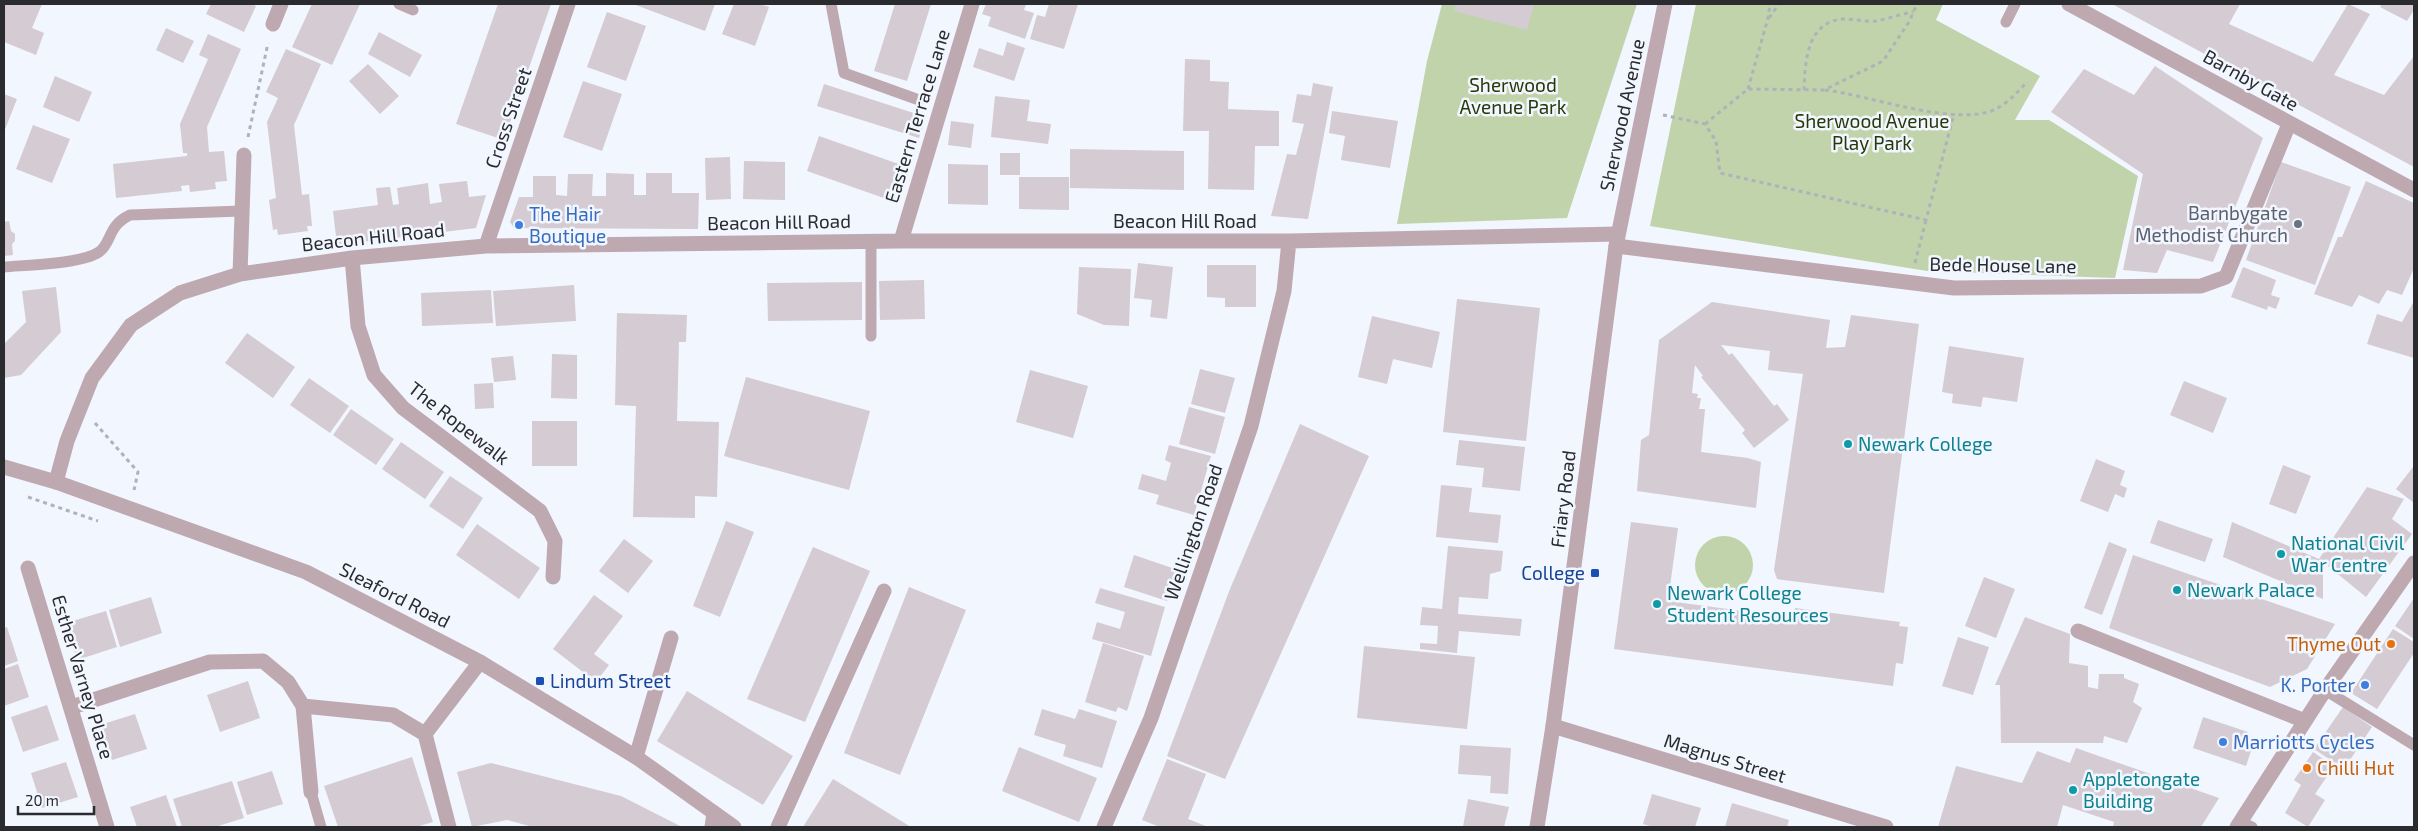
<svg xmlns="http://www.w3.org/2000/svg" width="2418" height="831" font-family="'Exo 2',sans-serif">
<rect width="100%" height="100%" fill="#f2f6ff"/>
<path fill="#c1d3ab" d="M1442 4H1637L1567 218 1397 224 1427 61Z
M1696 4H1943L1936 20 2040 76 2015 120H2049L2138 176 2115 278 1927 271 1650 226Z
M1695 565a29 29 0 1 1 58 0a29 29 0 1 1-58 0Z"/>
<path fill="#d4cbd3" d="M5 4H42L32 28 44 33 36 55 4 42Z
M211 4H251L256 6 244 32 206 14Z
M312 4H360L332 65 292 47Z
M498 4H551L504 140 456 124Z
M633 4H715L705 31Z
M734 4H760L769 7 755 46 722 34Z
M895 4H931L907 81 874 71Z
M986 4H1026L1024 10 1034 13 1025 39 988 26 991 17 982 14Z
M1049 4H1078L1064 49 1030 39 1037 15 1045 17Z
M1456 4H1534L1527 30 1454 11Z
M2112 4H2240L2229 24 2313 62 2348 4 2370 14 2334 75 2384 95 2414 56V167Z
M2382 4H2414V10L2407 21 2380 7Z
M607 12 646 26 626 81 587 67Z
M166 28 194 41 183 63 156 50Z
M379 32 422 55 410 77 368 54Z
M208 34 241 49 207 127 209 152 224 151 227 181 215 182 216 189 190 192 189 185 181 186 182 191 116 198 113 164 187 156V153H183L180 124 208 59 199 55Z
M1007 42 1025 48 1014 81 973 67 979 48 1003 56Z
M286 49 321 64 294 125 302 195 309 194 312 226H307L308 231 278 235 277 229 273 230 269 200 276 198 267 122 278 98 266 92Z
M1185 59 1210 60V81L1229 82 1228 109 1279 111V146H1255L1254 190 1208 189 1209 131H1183Z
M368 64 399 96 380 114 349 81Z
M2155 66 2263 138 2213 262 2167 250 2157 273 2123 270 2143 174 2051 112 2084 69 2134 95Z
M55 76 92 92 79 122 43 107Z
M583 81 622 94 602 151 563 137Z
M1313 83 1333 87 1308 219 1271 216 1287 154 1296 155 1304 124 1292 122 1297 94 1311 96Z
M824 84 926 117 919 138 817 106Z
M4 94 17 99 4 132Z
M995 96 1030 100 1027 121 1051 124 1048 144 991 137Z
M1332 111 1398 121 1390 168 1341 160 1345 136 1329 133Z
M951 121 974 124 971 148 948 145Z
M33 125 70 139 52 183 16 169Z
M819 136 910 168 898 203 807 171Z
M1070 149 1184 151V190L1070 188Z
M1000 153H1020V175H1000Z
M730 157 731 199 706 200 705 158Z
M744 161 785 162V200L743 199Z
M2281 162 2351 187 2315 285 2246 260Z
M948 164 988 165V205L948 204Z
M606 173 634 174V195H646V173H672V193H699L698 229 514 228 510 222 519 197H533V176H556V195L567 196 568 174H593L592 196H606Z
M1019 177H1069V210L1019 209Z
M467 181 469 197 486 195 476 228 337 245 333 211 378 205 376 188 390 187 393 205 399 204 397 188 428 183 430 204 442 202 439 184Z
M2366 181 2414 203V268L2402 295 2387 290 2379 304 2359 295 2352 307 2314 294 2338 237H2342Z
M9 221 11 231 15 234V241L12 244 13 255 4 256V222Z
M1138 263 1173 267 1167 319 1150 317 1152 300 1134 298Z
M1207 265H1256V307H1225V298L1207 297Z
M1079 267 1131 269 1129 326 1104 325 1077 314Z
M2243 267 2276 280 2271 295 2280 298 2276 309 2268 306 2267 310 2231 297Z
M924 280 925 319 880 320 879 281Z
M862 282V320L768 321 767 283Z
M574 285 576 321 496 326 493 291Z
M56 287 61 332 21 375 4 378V344L26 322 22 291Z
M491 290 493 323 422 326 421 293Z
M1457 299 1540 308 1526 441 1443 432Z
M2414 301V358L2367 344 2377 314 2402 322Z
M1712 302 1830 320 1826 348 1845 347 1851 315 1919 324 1884 593 1777 579 1774 570 1803 374 1768 370 1770 351 1721 345 1729 355 1732 353 1774 406 1777 404 1789 420 1754 448 1742 433 1745 430 1701 377 1703 376 1695 365 1692 393 1698 394 1697 398H1701L1699 409H1705L1701 452 1748 458 1761 462 1756 508 1637 491 1641 440 1649 435 1659 340Z
M617 313 687 315 686 342H679L677 421 719 422 717 497 695 496V518L633 517 636 406 615 405Z
M1372 316 1440 332 1432 368 1393 359 1387 384 1358 377Z
M247 333 295 367 273 398 225 363Z
M1949 346 2024 358 2017 402 1983 397 1981 407 1952 403 1953 394 1942 392Z
M552 354 577 355V399L551 398Z
M513 356 516 380 494 382 491 358Z
M1200 369 1235 378 1225 413 1191 404Z
M1030 370 1088 386 1073 438 1016 422Z
M746 377 870 411 849 490 724 456Z
M309 378 349 406 330 433 290 405Z
M2184 381 2227 398 2213 433 2170 415Z
M493 383 494 408 475 409 474 384Z
M1189 407 1225 417 1215 454 1179 444Z
M351 409 394 439 376 465 333 435Z
M532 421H577V466H532Z
M1300 424 1369 456 1225 779 1167 756 1230 589Z
M1459 440 1525 447 1520 491 1482 487 1484 468 1456 465Z
M401 442 444 472 425 499 382 469Z
M1169 445 1211 456 1194 515 1156 504 1159 495 1138 489 1142 474 1166 481 1171 463 1165 460Z
M2096 459 2125 471 2120 485 2127 488 2124 498 2115 494 2108 512 2080 501Z
M2283 465 2311 476 2296 514 2269 504Z
M2413 467 2414 468V503L2396 489Z
M450 476 483 498 463 529 429 506Z
M1441 485 1472 488 1469 512 1501 515 1498 543 1436 537Z
M2367 487 2404 499 2392 519 2412 534 2366 597 2323 562V599L2223 557 2232 522 2319 559Z
M2158 520 2213 539 2205 562 2150 543Z
M726 521 754 532 720 617 693 606Z
M1631 522 1678 528 1668 601 1794 618 1795 608 1900 622 1899 626 1908 627 1903 664 1896 663 1893 686 1614 649Z
M477 524 540 568 519 599 456 555Z
M624 539 653 561 628 593 599 571Z
M2109 542 2127 549 2102 615 2084 608Z
M1448 546 1503 551 1501 571 1490 574 1488 599 1459 597 1458 614 1522 619 1520 636 1459 631 1457 653 1420 649V643L1437 644 1438 626 1420 625 1422 607 1442 609Z
M813 547 870 571 805 722 747 699Z
M1134 555 1178 570 1167 601 1124 587Z
M2133 555 2335 624 2307 669 2270 687 2109 628Z
M1984 577 2015 589 1996 638 1965 626Z
M909 587 966 610 900 775 844 753Z
M1100 588 1165 607 1151 656 1092 639 1097 622 1120 629 1125 612 1095 603Z
M594 595 623 616 594 654 609 665 596 682 553 649Z
M151 597 162 633 120 647 109 610Z
M2414 598V639L2395 626Z
M106 611 117 647 77 660 66 623Z
M2025 617 2070 634 2069 663 2088 666V687L2098 689 2099 674H2124V678L2139 684 2133 702 2142 708 2127 743 2104 736 2103 743H2001L2000 685H1995Z
M7 627 18 661 4 666V628Z
M2393 629 2414 642V653L2377 709 2351 693Z
M1958 637 1989 647 1973 695 1942 686Z
M1103 643 1144 656 1127 711 1118 707 1116 712 1085 702Z
M1364 646 1475 657 1467 729 1357 718Z
M18 664 29 697 4 706V669Z
M248 681 260 718 220 732 207 695Z
M687 691 793 756 763 805 657 741Z
M47 705 59 740 23 752 11 717Z
M2343 707 2372 727 2344 769 2314 749Z
M1042 709 1075 719 1079 709 1117 721 1102 768 1063 756 1066 745 1034 735Z
M135 714 147 749 112 760 100 725Z
M2203 717 2248 732 2253 745 2246 766 2193 748Z
M1460 745 1511 748 1508 794 1490 793 1491 776 1458 774Z
M1019 747 1097 778 1079 822 1002 791Z
M2076 748 2219 798 2201 827H2113L2114 822 2063 805 2057 827H1938L1956 766 2022 783 2037 751 2070 763Z
M2313 752 2334 766 2315 794 2325 800 2308 827 2285 813 2301 785 2294 780Z
M412 757 433 822 416 827H338L324 786Z
M1167 759 1206 774 1188 819 1208 827H1160L1142 820Z
M66 762 78 797 42 808 31 773Z
M491 763 621 796 682 827H533L507 820 472 827 457 772Z
M272 771 283 804 247 815 237 782Z
M833 779 911 827H803Z
M232 781 244 818 215 827H182L173 799Z
M1652 794 1701 808 1695 827H1653L1643 824Z
M166 795 177 827H137L130 807Z
M1468 799 1509 807 1504 827H1463Z
M1732 803 1789 820 1787 827H1725Z"/>
<g fill="none" stroke-linecap="round" stroke-linejoin="round">
<path stroke="#aeb2b9" stroke-width="3" stroke-dasharray="4 4" stroke-linecap="butt" d="M1769 18 1779 4
M1748 89 1768 18 1770 4
M1804 90C1805 61 1807 20 1845 19 1855 19 1866 22 1876 21 1888 19 1900 14 1913 12
M1825 90C1869 95 1956 128 1996 109 2007 103 2016 94 2025 84
M1663 115 1705 124 1716 141 1720 173 1926 220 1954 114
M1705 124 1748 89 1824 90 1883 61 1909 22 1917 4
M248 137 268 43
M1915 263 1926 220
M95 423 138 472 134 490
M28 497 98 521"/>
<path stroke="#bfa9b1" stroke-width="11" d="M399 4 413 10
M831 4 844 73 919 100
M2006 22 2015 4
M4 267C26 265 82 264 99 252 112 243 107 226 130 215L241 211
M871 336V241
M2325 690 2414 745
M311 792 321 827
M2241 822 2252 827"/>
<path stroke="#bfa9b1" stroke-width="15" d="M2069 4 2414 190
M273 24 281 4
M901 241 972 4
M486 246 568 4
M1616 246 1954 288 2201 286 2226 277 2289 124
M352 258 358 326 374 375 403 408 540 511 555 541 553 577
M240 274 244 155
M56 482 67 441 92 378 131 325 180 293 240 274 352 258 486 246 901 241H1289L1618 234
M28 568 107 827
M2078 631 2305 721
M72 707 210 662 263 661 288 682 303 706
M1553 726 1886 827
M425 734 449 827
M636 757 671 638
M311 792 303 706 393 715 425 734 480 662
M712 827 714 813
M778 827 884 591
M1104 827 1151 718 1251 426 1284 291 1289 241
M2237 827 2325 690 2414 563"/>
<path stroke="#bfa9b1" stroke-width="15" d="M4 467 56 482 306 572 480 662 636 757 734 827
M1537 827 1553 726 1616 246 1665 4"/>
</g>
<circle fill="#6b7280" stroke="#f2f6ff" stroke-width="2" cx="2298" cy="224" r="5"/>
<g fill="#3f7fe0" stroke="#f2f6ff" stroke-width="2">
<circle cx="519" cy="225" r="5"/>
<circle cx="2365" cy="685" r="5"/>
<circle cx="2223" cy="742" r="5"/>
</g>
<g fill="#0f9aa8" stroke="#f2f6ff" stroke-width="2">
<circle cx="1848" cy="444" r="5"/>
<circle cx="2281" cy="554" r="5"/>
<circle cx="2177" cy="590" r="5"/>
<circle cx="1657" cy="604" r="5"/>
<circle cx="2073" cy="790" r="5"/>
</g>
<g fill="#1a4fb4" stroke="#f2f6ff" stroke-width="2">
<rect x="1590" y="568" width="10" height="10" rx="2.5"/>
<rect x="535" y="676" width="10" height="10" rx="2.5"/>
</g>
<g fill="#e8710a" stroke="#f2f6ff" stroke-width="2">
<circle cx="2391" cy="644" r="5"/>
<circle cx="2307" cy="768" r="5"/>
</g>
<g text-anchor="middle" stroke-width="5" stroke-linejoin="round" paint-order="stroke">
<g font-size="19" fill="#292b2f" stroke="#f2f6ff">
<text transform="translate(2251 80) rotate(29)" y="7">Barnby Gate</text>
<text transform="translate(1622 115) rotate(-78)" y="7">Sherwood Avenue</text>
<text transform="translate(917 116) rotate(-73)" y="7">Eastern Terrace Lane</text>
<text transform="translate(508 118) rotate(-71)" y="7">Cross Street</text>
<text x="1185" y="228">Beacon Hill Road</text>
<text transform="translate(779 222) rotate(-1)" y="7">Beacon Hill Road</text>
<text transform="translate(373 237) rotate(-6)" y="7">Beacon Hill Road</text>
<text transform="translate(2003 265) rotate(1)" y="7">Bede House Lane</text>
<text transform="translate(459 423) rotate(38)" y="7">The Ropewalk</text>
<text transform="translate(1563 499) rotate(-83)" y="7">Friary Road</text>
<text transform="translate(1193 532) rotate(-71)" y="7">Wellington Road</text>
<text transform="translate(395 595) rotate(27)" y="7">Sleaford Road</text>
<text transform="translate(83 677) rotate(73)" y="7">Esther Varney Place</text>
<text transform="translate(1725 758) rotate(17)" y="7">Magnus Street</text>
</g>
<g font-size="19" fill="#273808" stroke="#f2f6ff">
<text x="1513" y="92">Sherwood<tspan x="1513" dy="22">Avenue Park</tspan></text>
<text x="1872" y="128">Sherwood Avenue<tspan x="1872" dy="22">Play Park</tspan></text>
</g>
<g font-size="19" fill="#5b616d" stroke="#f2f6ff" text-anchor="end">
<text x="2288" y="220">Barnbygate<tspan x="2288" dy="22">Methodist Church</tspan></text>
</g>
<g font-size="19" fill="#366cbe" stroke="#f2f6ff" text-anchor="start">
<text x="529" y="221">The Hair<tspan x="529" dy="22">Boutique</tspan></text>
<text x="2355" y="692" text-anchor="end">K. Porter</text>
<text x="2233" y="749">Marriotts Cycles</text>
</g>
<g font-size="19" fill="#0d838f" stroke="#f2f6ff" text-anchor="start">
<text x="1858" y="451">Newark College</text>
<text x="2291" y="550">National Civil<tspan x="2291" dy="22">War Centre</tspan></text>
<text x="2187" y="597">Newark Palace</text>
<text x="1667" y="600">Newark College<tspan x="1667" dy="22">Student Resources</tspan></text>
<text x="2083" y="786">Appletongate<tspan x="2083" dy="22">Building</tspan></text>
</g>
<g font-size="19" fill="#164399" stroke="#f2f6ff" text-anchor="end">
<text x="1585" y="580">College</text>
<text x="550" y="688" text-anchor="start">Lindum Street</text>
</g>
<g font-size="19" fill="#c56008" stroke="#f2f6ff" text-anchor="end">
<text x="2381" y="651">Thyme Out</text>
<text x="2317" y="775" text-anchor="start">Chilli Hut</text>
</g>
</g>
<rect width="2418" height="831" fill="none" stroke="#292b2f" stroke-width="10"/>
<path d="M18 806v8h76v-8" fill="none" stroke="#292b2f" stroke-width="2.5"/>
<text x="25" y="806" font-size="15" fill="#292b2f" stroke="#f2f6ff" stroke-width="4" paint-order="stroke">20 m</text>
</svg>
